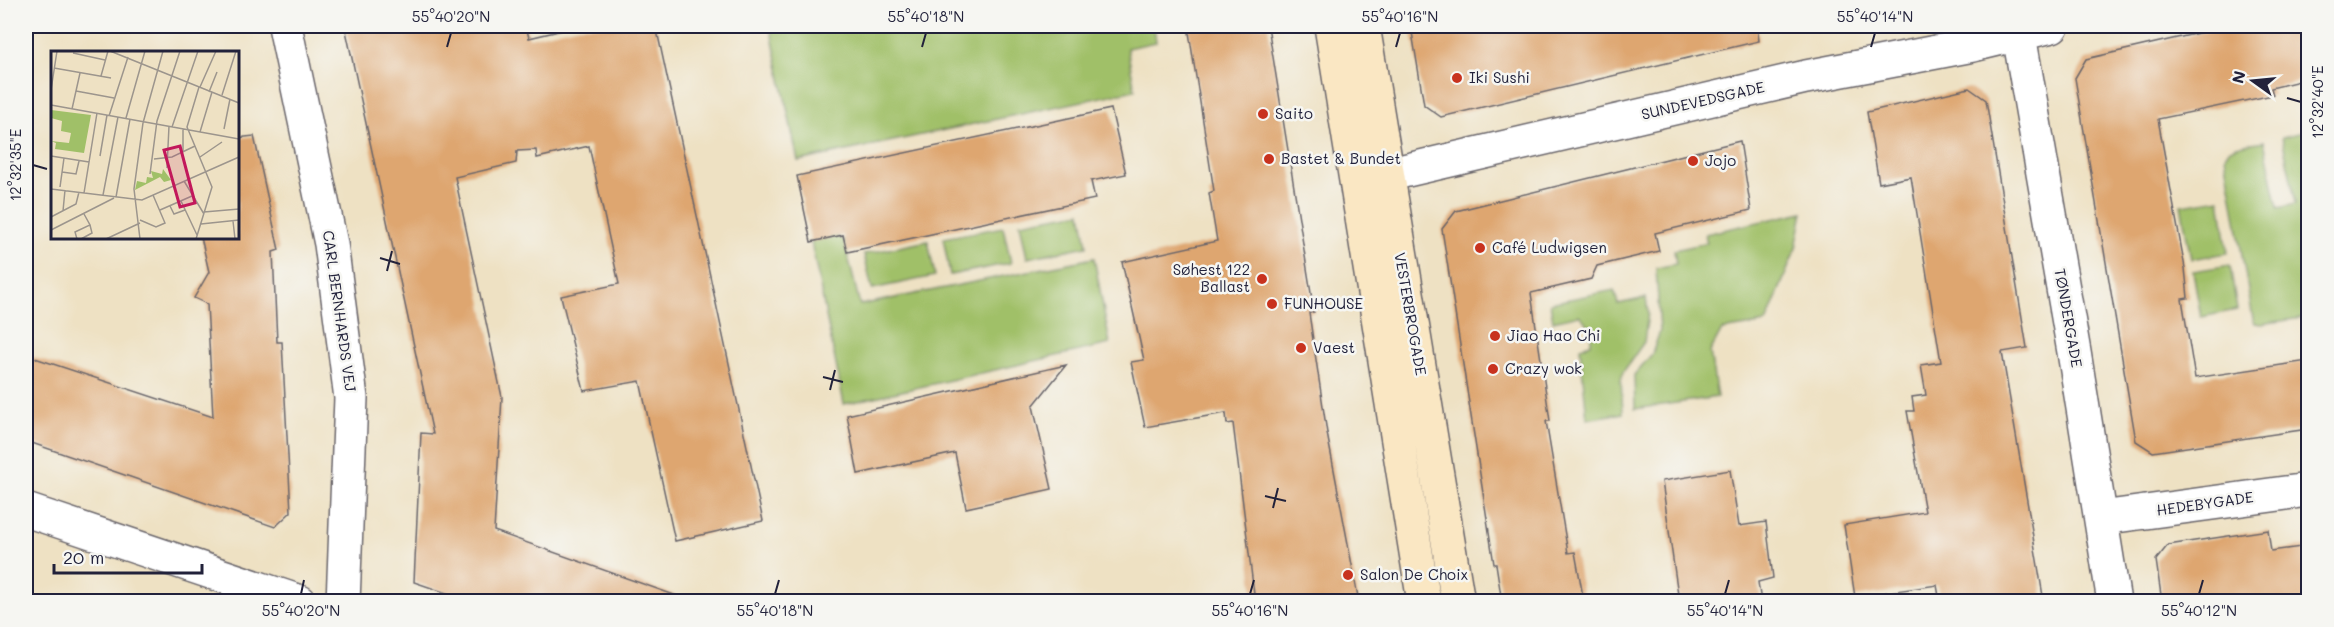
<svg xmlns="http://www.w3.org/2000/svg" width="2334" height="627" font-family="Mali,sans-serif">
<rect width="100%" height="100%" fill="#f6f6f2"/>
<filter id="ink" filterUnits="userSpaceOnUse"><feTurbulence type="fractalNoise" baseFrequency=".0167" numOctaves="2"/><feDisplacementMap in="SourceGraphic" scale="12" xChannelSelector="R" yChannelSelector="G"/><feConvolveMatrix kernelMatrix="1 2 1 2 8 2 1 2 1" color-interpolation-filters="sRGB"/></filter>
<filter id="wash" filterUnits="userSpaceOnUse"><feTurbulence type="fractalNoise" baseFrequency=".008" numOctaves="4" result="noise"/><feDisplacementMap in="SourceGraphic" scale="24" xChannelSelector="R" yChannelSelector="G"/><feGaussianBlur stdDeviation="1.35" result="paint"/><feColorMatrix in="noise" values="0 0 0 0 0 0 0 0 0 0 0 0 0 0 0 0 0 1.4 0 .05"/><feComposite in="paint" operator="in"/></filter>
<g filter="url(#wash)">
<rect width="100%" height="100%" fill="#eee1c3"/>
<path fill="#a0c068" stroke="#617152" stroke-width="1.5" d="M770 26H1154L1156 42 1127 48 1135 90 798 161Z
M2308 131V317L2261 324 2255 323 2253 319 2225 156C2229 143 2251 144 2264 141L2278 208 2296 204 2282 137Z
M2220 199 2228 253 2191 259 2181 205Z
M1081 212 1087 246 1027 258 1020 223Z
M1803 212 1796 248 1766 323 1722 330 1710 352 1717 397 1635 409 1634 375 1652 354 1660 331 1656 268 1676 264 1674 250 1707 243 1705 234Z
M1003 227 1011 263 950 275 943 238Z
M836 236 844 240 860 305 1094 258 1110 344 844 404 811 242Z
M928 241 935 276 872 289 864 254Z
M2230 265 2237 310 2201 317 2193 271Z
M1614 290 1618 304 1646 298 1648 313 1644 342 1623 372 1621 381 1623 413 1587 419 1580 347 1591 344V328L1579 315 1553 321 1550 303Z"/>
<g id="blocks">
<path fill="#dea66f" d="M345 26H526L529 38 580 26H656L763 521 675 541 640 381 584 391 561 296 619 284 589 146 537 158 536 150 517 151 516 163 455 177 502 397 494 531 677 596 676 602H473L414 582 421 433 433 434Z
M1188 26H1268L1314 312 1309 313 1327 433 1359 602H1255L1233 423 1227 424 1226 413 1145 427 1131 362 1144 360 1122 262 1217 241 1209 193 1214 191Z
M1411 26H1757L1759 41 1441 117 1424 105Z
M2229 26H2308V79L2271 88 2273 95 2158 119 2185 268 2188 298 2182 299 2195 378 2308 361V429L2153 452 2136 441 2075 78 2086 59Z
M1969 88 1986 100 2027 348 2002 352 2044 602H1940L1937 585 1855 597 1844 525 1925 512 1907 411H1914L1912 397 1926 395 1921 365 1941 362 1911 177 1879 183 1867 112Z
M1111 109 1126 174 1091 181 1095 199 847 252 843 235 811 242 797 176Z
M254 136 279 250 273 252 277 342H282L291 512 275 527 26 441V355L213 417 207 304 194 298 209 272 201 237H237V138Z
M1740 141 1751 210 1655 233 1659 251 1597 266 1591 279 1531 293 1550 421H1546L1568 553 1575 552 1584 602H1502L1496 564H1494L1442 229 1456 211Z
M1066 365 1033 406 1052 489 966 508 955 453 858 474 847 415Z
M1730 470 1739 526 1766 522 1773 578 1758 582 1761 602H1679L1662 481Z
M2268 530 2271 551 2308 546V601L2162 602 2156 560 2168 545Z"/>
</g>
</g>
<g filter="url(#ink)">
<use href="#blocks" fill-opacity="0" stroke="#69656b" stroke-width="1.5"/>
<g fill="none" stroke-linecap="round" stroke-linejoin="round">
<defs>
<path id="street" d="M285 26 331 244 351 398 343 602
M2019 35 2074 352 2114 602
M1361 179 1386 175 1806 77 1973 45 2052 26
M26 510 300 602
M2101 518 2308 490"/>
<path id="secondary" d="M1331 26 1424 602
M1363 26 1458 602"/>
</defs>
<use href="#street" stroke="#69656b" stroke-width="36"/>
<use href="#secondary" stroke="#69656b" stroke-width="36"/>
<use href="#street" stroke="#fff" stroke-width="33"/>
<use href="#secondary" stroke="#fae7c3" stroke-width="33"/>
</g>
</g>
<path fill="none" stroke="#22223b" stroke-width="2" d="M447 47 451 33M922 47 926 33M1396 47 1400 33M1871 47 1875 33M2287 98 2301 102M33 165 47 169M380 258 400 264M387 271 392 251M823 377 843 382M830 390 835 370M1265 496 1286 501M1273 508 1278 488M301 594 304 580M775 594 779 580M1250 594 1254 580M1725 594 1729 580M2199 594 2203 580"/>
<g fill="#c8321e" stroke="#f6f6f2" stroke-width="2">
<circle cx="1457" cy="78" r="6"/>
<circle cx="1263" cy="114" r="6"/>
<circle cx="1269" cy="159" r="6"/>
<circle cx="1693" cy="161" r="6"/>
<circle cx="1480" cy="248" r="6"/>
<circle cx="1262" cy="279" r="6"/>
<circle cx="1272" cy="304" r="6"/>
<circle cx="1495" cy="336" r="6"/>
<circle cx="1301" cy="348" r="6"/>
<circle cx="1493" cy="369" r="6"/>
<circle cx="1348" cy="575" r="6"/>
</g>
<g text-anchor="middle" stroke-width="5" stroke-linejoin="round" paint-order="stroke">
<g font-size="15" fill="#22223b" stroke="#f6f6f2" text-anchor="start">
<text x="1469" y="83">Iki Sushi</text>
<text x="1275" y="119">Saito</text>
<text x="1281" y="164">Bastet &amp; Bundet</text>
<text x="1705" y="166">Jojo</text>
<text x="1492" y="253">Café Ludwigsen</text>
<text x="1250" y="275" text-anchor="end">Søhest 122<tspan x="1250" dy="17">Ballast</tspan></text>
<text x="1284" y="309">FUNHOUSE</text>
<text x="1507" y="341">Jiao Hao Chi</text>
<text x="1313" y="353">Vaest</text>
<text x="1505" y="374">Crazy wok</text>
<text x="1360" y="580">Salon De Choix</text>
</g>
<g font-size="15" fill="#22223b" stroke="#f6f6f2">
<text transform="translate(1703 101) rotate(-13)" y="5">SUNDEVEDSGADE</text>
<text transform="translate(339 311) rotate(82)" y="5">CARL BERNHARDS VEJ</text>
<text transform="translate(1410 314) rotate(80)" y="5">VESTERBROGADE</text>
<text transform="translate(2068 318) rotate(80)" y="5">TØNDERGADE</text>
<text transform="translate(2205 504) rotate(-8)" y="5">HEDEBYGADE</text>
</g>
</g>
<g transform="translate(51 51)">
<rect width="188" height="188" fill="#eee1c3"/>
<path d="M0 59 40 64 33 102 4 98 5 92 0 90 18 92 20 82 10 80 11 70 0 67ZM112 118 120 129 113 131 109 126 84 139 86 130 95 132 96 126 102 127 100 120 111 123Z" fill="#a0c068"/>
<path fill="none" stroke="#9c958d" stroke-width="1.5" d="M59 0 188 52M22 2 54 9M3 17 60 27M50 25 57 0M149 36 165 0M0 39 6 0M25 40 63 47M158 41 166 21M171 44 185 0M0 54 188 88M21 58 29 22M58 65 77 6M75 67 94 0M121 76 147 0M173 78 179 48M149 81 161 41M132 101V78M0 105 38 111M49 105 56 64M149 106 171 91M103 108 121 106 144 95M116 117 118 75M11 121 25 123 28 110M99 123 106 70 129 0M133 130 153 163M9 136 13 107M0 138 91 149 188 106M33 142 46 62M52 144 67 66M65 146 79 68M130 150 146 184M119 155 123 163 134 159M109 159 141 145M12 160 14 139M153 161 188 158M0 166 25 153 28 141M89 169 105 176 114 172 102 144M182 170 184 188M150 173 188 169M0 179 63 147M26 188 24 181 39 174 33 163M30 188 41 182 39 174M55 188 89 172M89 188 83 138 92 72 112 0M145 188 161 136 136 76 148 36"/>
<path fill="#c2185b" fill-opacity="0.15" stroke="#c2185b" stroke-width="3" d="M129 95 144 152 129 156 113 99Z"/>
<rect width="188" height="188" fill="none" stroke="#22223b" stroke-width="3"/>
</g>
<rect width="2334" height="627" fill="none" stroke="#f6f6f2" stroke-width="66"/>
<g transform="translate(2253 81) rotate(285)" stroke="#f6f6f2" stroke-width="4.5" paint-order="stroke">
<path d="M0-4.5L10 22L0 15L-10 22Z" fill="#22223b"/>
<text y="-9" font-size="16" font-weight="bold" text-anchor="middle" fill="#22223b">N</text>
</g>
<path d="M54 564v9h148v-9" fill="none" stroke="#22223b" stroke-width="3"/>
<text x="63" y="564" font-size="18" fill="#22223b" stroke="#f6f6f2" stroke-width="4.5" paint-order="stroke">20 m</text>
<rect x="33" y="33" width="2268" height="561" fill="none" stroke="#22223b" stroke-width="2"/>
<g font-size="15" text-anchor="middle" fill="#22223b">
<text x="451" y="22">55°40'20"N</text>
<text x="926" y="22">55°40'18"N</text>
<text x="1400" y="22">55°40'16"N</text>
<text x="1875" y="22">55°40'14"N</text>
<text transform="translate(2318 102) rotate(-90)" y="5">12°32'40"E</text>
<text transform="translate(16 165) rotate(-90)" y="5">12°32'35"E</text>
<text x="301" y="616">55°40'20"N</text>
<text x="775" y="616">55°40'18"N</text>
<text x="1250" y="616">55°40'16"N</text>
<text x="1725" y="616">55°40'14"N</text>
<text x="2199" y="616">55°40'12"N</text>
</g>
</svg>
